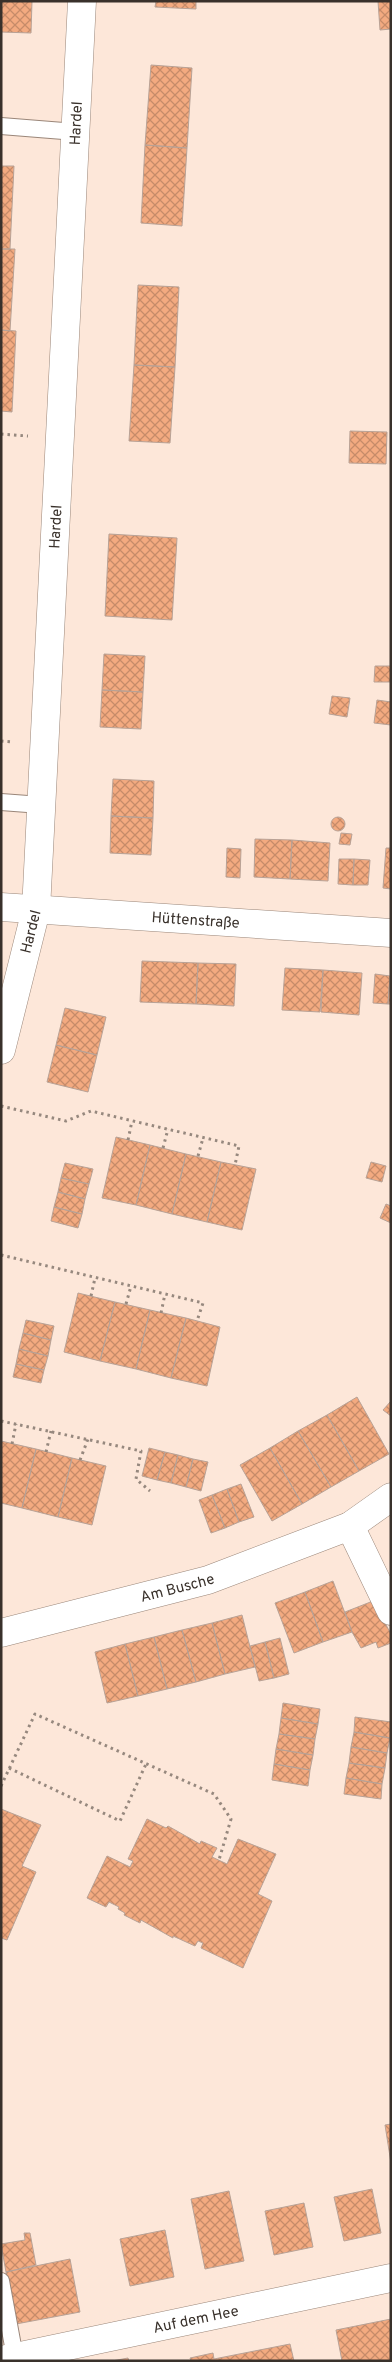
<svg xmlns="http://www.w3.org/2000/svg" width="392" height="2362" font-family="Overpass,sans-serif">
<defs>
<pattern id="building-cross-hatch" width="8" height="8" patternUnits="userSpaceOnUse" patternTransform="scale(1.25)"><rect width="8" height="8" fill="#f3aa80"/><path d="M0 0l8 8M0 8l8-8" fill="none" stroke="#c68b69"/></pattern>
</defs>
<rect width="100%" height="100%" fill="#fde7d9"/>
<path fill="url(#building-cross-hatch)" stroke="#b8a296" d="M1 1H32L31 33 1 32Z
M156 1H196V9L155 7Z
M378 1H391V29L380 30Z
M151 65 192 68 187 148 145 145Z
M145 145 187 148 182 226 141 223Z
M1 166H14L10 249H1Z
M1 249H15L10 331 1 330Z
M138 285 179 287 175 367 134 365Z
M1 330 16 331 12 412 1 411Z
M134 365 175 367 170 443 129 441Z
M350 431 387 432 386 464 349 463Z
M109 534 177 538 172 620 105 616Z
M104 654 145 656 143 692 102 690Z
M375 666H391V682H374Z
M102 690 143 692 141 729 100 727Z
M332 696 350 698 347 717 329 714Z
M377 700 391 702V725L374 723Z
M113 779 154 781 153 818 111 816Z
M111 816 153 818 151 855 110 853Z
M331 824a7 7 0 1 1 14 0a7 7 0 1 1-14 0Z
M341 833 352 834 350 845 339 844Z
M255 839 292 840 290 879 254 877Z
M292 840 330 843 328 881 290 879Z
M227 848 241 849 240 878 226 877Z
M386 848H391V889L383 888Z
M339 859H354L353 885 338 884Z
M354 859 370 860 368 885H353Z
M142 961 198 963 196 1004 140 1002Z
M198 963 236 964 234 1006 196 1004Z
M285 968 323 970 320 1012 282 1010Z
M323 970 362 973 359 1015 321 1012Z
M375 974 390 976 388 1004 373 1003Z
M390 976H391V1004H388Z
M65 1008 106 1017 97 1055 56 1045Z
M56 1045 97 1055 88 1092 47 1082Z
M116 1137 150 1145 136 1205 102 1198Z
M150 1145 186 1154 172 1214 136 1205Z
M186 1154 221 1162 207 1222 172 1214Z
M221 1162 256 1169 242 1230 207 1222Z
M371 1162 386 1166 382 1182 366 1178Z
M65 1163 93 1169 89 1184 61 1178Z
M61 1178 89 1184 85 1199 58 1192Z
M58 1192 85 1199 82 1214 54 1207Z
M386 1204 391 1206V1223L380 1218Z
M54 1207 82 1214 78 1228 51 1221Z
M78 1293 115 1302 100 1361 64 1352Z
M115 1302 150 1310 136 1369 100 1361Z
M150 1310 186 1318 171 1378 136 1369Z
M186 1318 220 1327 207 1386 171 1378Z
M26 1320 54 1326 51 1340 23 1333Z
M23 1333 51 1340 48 1356 19 1349Z
M19 1349 48 1356 44 1370 16 1364Z
M16 1364 44 1370 41 1383 13 1377Z
M357 1397 389 1454 359 1471 327 1415Z
M391 1401V1416L383 1410Z
M327 1415 359 1471 331 1487 298 1431Z
M298 1431 331 1487 302 1504 270 1448Z
M1 1441 36 1449 22 1508 1 1503Z
M149 1448 165 1452 157 1480 142 1476Z
M270 1448 302 1504 272 1521 240 1465Z
M36 1449 72 1458 58 1517 22 1508Z
M165 1452 178 1455 171 1483 157 1480Z
M178 1455 193 1459 186 1487 171 1483Z
M72 1458 106 1466 92 1525 58 1517Z
M193 1459 208 1462 201 1491 186 1487Z
M241 1484 254 1517 239 1522 227 1489Z
M227 1489 239 1522 225 1528 212 1495Z
M212 1495 225 1528 211 1533 199 1500Z
M333 1581 352 1632 323 1642 305 1592Z
M305 1592 323 1642 294 1653 275 1603Z
M373 1601 391 1634V1643L378 1648 376 1642 361 1648 352 1632 345 1612Z
M242 1615 255 1667 225 1674 212 1623Z
M212 1623 225 1674 196 1682 182 1630Z
M182 1630 196 1682 167 1689 154 1637Z
M154 1637 167 1689 138 1696 125 1644Z
M280 1638 289 1674 274 1678 265 1642Z
M265 1642 274 1678 259 1681 250 1646Z
M125 1644 138 1696 107 1703 95 1652Z
M283 1703 320 1709 318 1724 281 1718Z
M355 1717 391 1722 390 1738 354 1732Z
M281 1718 318 1724 315 1739 279 1734Z
M354 1732 390 1738 387 1753 351 1747Z
M279 1734 315 1739 313 1755 276 1749Z
M351 1747 387 1753 385 1768 349 1763Z
M276 1749 313 1755 310 1770 274 1764Z
M349 1763 385 1768 382 1784 346 1778Z
M274 1764 310 1770 308 1786 272 1780Z
M346 1778 382 1784 381 1799 344 1794Z
M1 1809 41 1825 22 1866 36 1872 7 1940 1 1938Z
M147 1819 166 1828 168 1826 200 1844 201 1841 217 1848 212 1857 227 1864 238 1839 276 1854 258 1894 272 1901 243 1968 201 1948 203 1943 198 1941 195 1946 173 1936V1938L141 1920 140 1923 124 1915 125 1913 118 1909 119 1907 109 1902 106 1907 87 1898 107 1856 130 1867 133 1861 128 1859Z
M391 2124V2163L385 2125Z
M372 2189 381 2233 344 2241 334 2197Z
M229 2191 244 2261 205 2269 191 2199Z
M304 2203 313 2247 274 2255 265 2211Z
M165 2230 174 2277 130 2286 120 2239Z
M24 2233H30L36 2265 6 2272 1 2244 25 2240Z
M70 2259 80 2312 16 2324 6 2272Z
M391 2319V2361H342L336 2330Z
M290 2344 294 2361H191L190 2358 213 2353 214 2359Z
M128 2358 129 2361H112Z"/>
<g fill="none" stroke-linecap="round" stroke-linejoin="round">
<defs>
<path id="service" d="M1 126 76 132
M1 802 41 805
M1 2281 15 2357"/>
<g id="minor">
<path id="s1" d="M1 907 391 933"/>
<path id="s2" d="M1 1050 36 910 82 1"/>
<path d="M350 1526 391 1611"/>
<path id="s3" d="M1 1633 208 1580 350 1526 391 1497"/>
<path id="s4" d="M1 2360 391 2278"/>
</g>
</defs>
<use href="#service" stroke="#9a8679" stroke-width="18"/>
<use href="#minor" stroke="#9a8679" stroke-width="29"/>
<path stroke="#96887e" stroke-width="3" stroke-dasharray="2.5 4" stroke-linecap="butt" d="M1 434 28 436
M1 741 13 742
M1 1106 66 1121 91 1111 239 1146 235 1165
M128 1140 132 1121
M163 1148 168 1129
M198 1156 203 1138
M1 1255 203 1303 197 1321
M91 1296 95 1278
M126 1304 131 1286
M161 1313 165 1294
M1 1421 141 1451 136 1479 150 1491
M12 1444 16 1424
M46 1452 51 1431
M80 1460 88 1439
M9 1768 120 1821 146 1764
M1 1786 35 1714 214 1794 231 1819 219 1860"/>
<use href="#service" stroke="#fff" stroke-width="16"/>
<use href="#minor" stroke="#fff" stroke-width="28"/>
</g>
<g text-anchor="middle" stroke-width="5" stroke-linejoin="round" paint-order="stroke">
<g font-size="15" fill="#39312b" stroke="#fff">
<text dy="5" stroke="none"><textPath href="#s2" startOffset="932">Hardel</textPath></text>
<text dy="5" stroke="none"><textPath href="#s2" startOffset="528">Hardel</textPath></text>
<text dy="5" stroke="none"><textPath href="#s1" startOffset="195">Hüttenstraße</textPath></text>
<text dy="5" stroke="none"><textPath href="#s2" startOffset="122">Hardel</textPath></text>
<text dy="5" stroke="none"><textPath href="#s3" startOffset="182">Am Busche</textPath></text>
<text dy="5" stroke="none"><textPath href="#s4" startOffset="199">Auf dem Hee</textPath></text>
</g>
</g>
<rect width="392" height="2362" fill="none" stroke="#39312b" stroke-width="5"/>
</svg>
